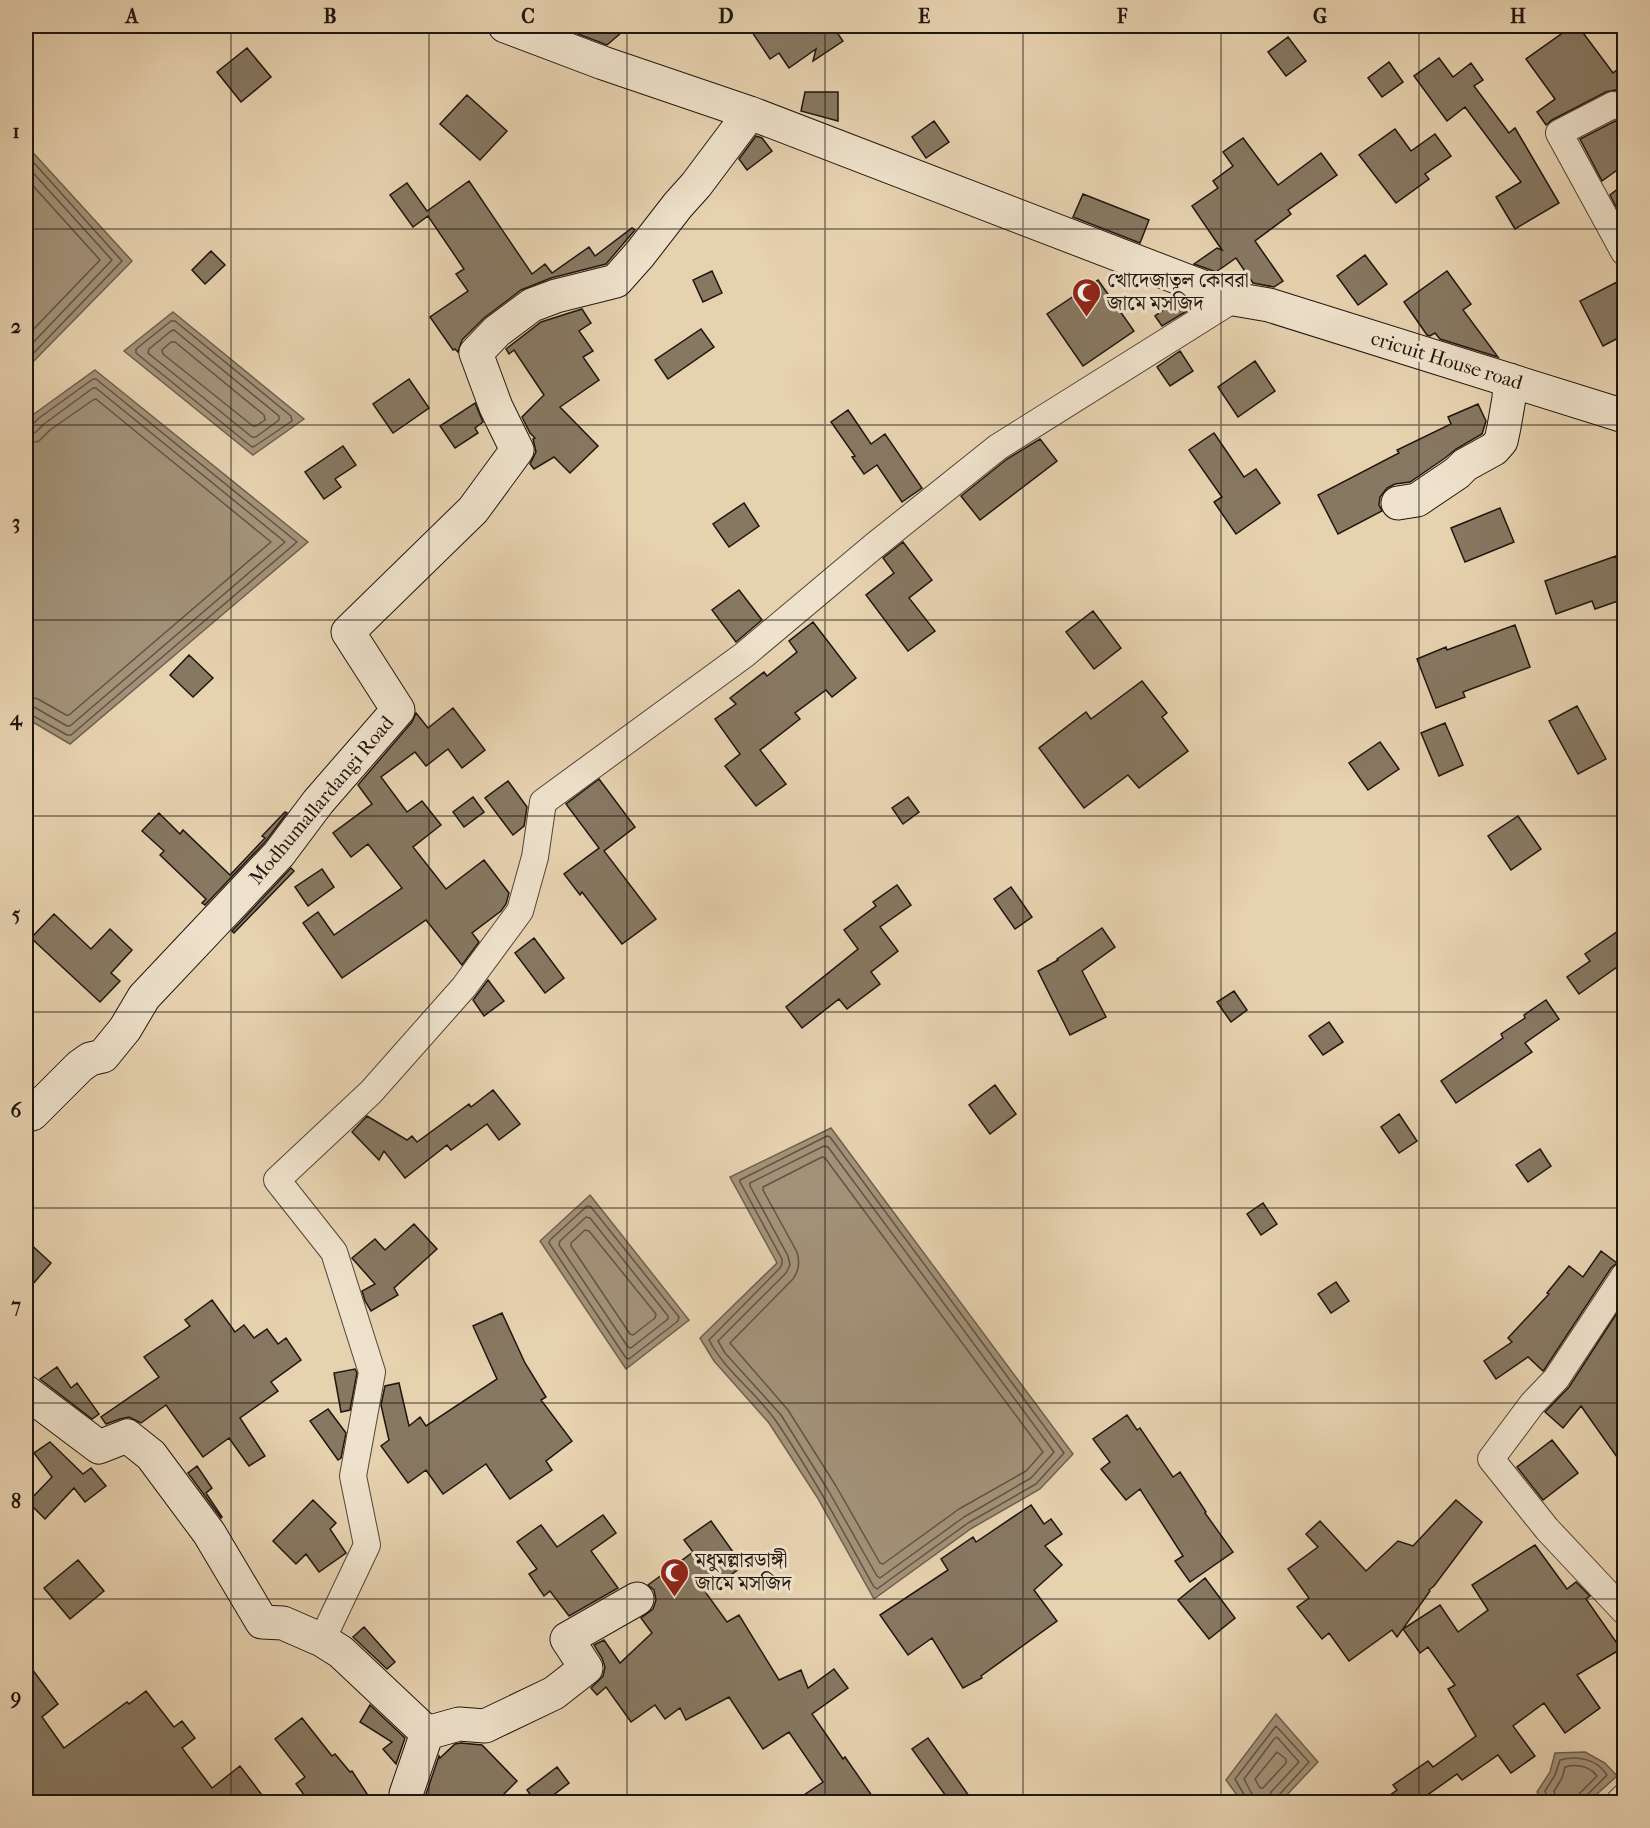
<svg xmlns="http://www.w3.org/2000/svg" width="1650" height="1828" font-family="'IM FELL French Canon','Noto Serif Bengali',serif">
<rect width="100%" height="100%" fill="#e7d2b0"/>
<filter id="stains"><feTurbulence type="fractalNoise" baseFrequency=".00333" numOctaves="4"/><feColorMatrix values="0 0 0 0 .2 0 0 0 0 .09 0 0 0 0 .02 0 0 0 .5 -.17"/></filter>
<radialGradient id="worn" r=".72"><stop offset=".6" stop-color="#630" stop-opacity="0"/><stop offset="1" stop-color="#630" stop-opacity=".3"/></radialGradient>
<path fill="#a39279" stroke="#6e604e" stroke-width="1.5" d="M26 145 132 261 26 369Z
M173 312 304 419 253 455 124 351Z
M95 370 308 542 70 744 26 718V425L34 414Z
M831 1128 1073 1454 1040 1489 972 1528 874 1599 817 1497 769 1423 714 1361 700 1338 777 1263 730 1177Z
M590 1195 689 1320 626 1369 540 1241Z
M1276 1714 1318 1762 1280 1802H1242L1226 1780Z
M1585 1752 1605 1763 1617 1776 1588 1802H1545L1537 1792 1550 1772 1555 1753Z"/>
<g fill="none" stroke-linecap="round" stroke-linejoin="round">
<path stroke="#615444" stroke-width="1.5" d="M26 154 122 261 26 361
M26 165 112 260 26 350
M26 178 100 260 26 337
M171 321H175L291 416 292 421 255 446 252 447 136 353V349Z
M174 330 279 416V420L256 437H252L148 353 149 349 171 331Z
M171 342H175L264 415 265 420 256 426H253L163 354 162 350Z
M26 428 31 426 39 418 93 379H96L297 542 71 735H67L30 714 26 713
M26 435 36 432 44 424 93 388H96L285 542 70 726H67L34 707 26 706
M26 444 39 441 50 430 93 400 96 399 271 542 69 715H66L38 699 26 696
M827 1136 830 1137 1064 1453 1036 1484 968 1523 877 1589 874 1587C843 1531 812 1474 776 1421 756 1392 725 1371 709 1340L780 1268 782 1264V1259L740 1182V1180Z
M824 1146 828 1147 1054 1452 1031 1478 964 1517 880 1578 877 1576 828 1490 781 1415 725 1353 718 1341 786 1273 790 1265 788 1256 750 1186V1183Z
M822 1157 825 1158 1043 1452 1026 1471 959 1509 883 1564 880 1563 836 1486 788 1410 730 1343 793 1279C799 1271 800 1262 797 1252L763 1190V1187Z
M587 1206 591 1207 679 1317 678 1321 629 1359 626 1358 549 1243 550 1240Z
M586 1217 590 1218 668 1316V1319L631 1348 628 1347 559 1245 560 1241Z
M585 1230 589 1231 656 1314 655 1318 633 1335 630 1334 571 1246V1243Z
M1277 1752 1286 1759V1763L1263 1788H1260L1255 1779Z
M1246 1802V1798L1235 1779 1276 1726 1309 1762 1278 1796 1276 1802
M1254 1802 1252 1794 1244 1779 1274 1739 1277 1737 1299 1762 1271 1792 1268 1802
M1549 1802 1545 1791 1555 1775 1560 1760C1577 1755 1597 1759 1607 1775L1586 1796 1585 1802
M1557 1802 1554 1791 1562 1778 1565 1767C1577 1764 1589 1766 1597 1776L1580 1793 1577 1802"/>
</g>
<path fill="#877862" stroke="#1f160e" stroke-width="1.5" d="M557 26H629L607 45Z
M762 26H850L838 34 843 41 813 61 816 49 789 68 779 53 770 59 752 32Z
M1554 26H1578L1613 73 1624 64V92L1615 90 1606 92 1552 120 1546 125 1537 112 1555 99 1526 59 1561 34Z
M1288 37 1306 61 1286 76 1268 52Z
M247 48 271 77 241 102 217 72Z
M1439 58 1453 77 1471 63 1483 80 1474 86 1509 133 1515 128 1559 203 1515 229 1496 197 1521 182 1465 107 1447 121 1414 76Z
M1389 62 1403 82 1382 97 1368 78Z
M805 92H838V121L801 111Z
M467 95 507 131 480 160 440 124Z
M934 121 949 142 926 158 912 137Z
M1615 121 1624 122V165L1602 181 1580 139Z
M1395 129 1411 151 1435 134 1451 156 1425 174 1429 179 1396 203 1359 155Z
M756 136 762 138 772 151 747 170 739 159Z
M1243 138 1278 185 1321 153 1337 175 1288 210 1291 214 1255 241 1283 281 1274 287 1253 283 1236 258 1216 272 1194 264 1217 248 1222 250 1192 206 1218 188 1213 181 1233 166 1223 152Z
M469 181 532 274 545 264 552 273 589 247 595 256 632 228 635 230 606 264 551 278 521 290 484 318 462 340 458 352 455 349 453 350 430 317 468 291 456 274 464 269 428 216 413 227 390 195 407 183 427 211Z
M1624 184V222L1610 195Z
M1083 194 1149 220 1140 243 1073 217Z
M211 251 225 265 205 284 192 270Z
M1365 255 1387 284 1358 305 1337 276Z
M712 271 722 293 703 302 693 280Z
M1447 271 1471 304 1463 310 1498 357 1440 339 1435 333 1430 336 1427 335 1404 302Z
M1098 280 1134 331 1083 366 1047 314Z
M1617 282 1624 296V335L1603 346 1580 301Z
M1179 299 1187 311 1162 326 1155 316Z
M582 309 591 323 579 331 593 351 583 357 599 380 560 407 598 446 570 473 554 457 534 469 530 464 536 452 533 439 535 438 530 433 522 417 544 395 514 350 509 354 506 349 541 322Z
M701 329 714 347 668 379 655 360Z
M1180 351 1193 371 1170 386 1157 367Z
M1255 361 1275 391 1238 417 1218 387Z
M409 379 429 408 393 433 373 404Z
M475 403 483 422 475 428 478 433 455 448 440 426Z
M1478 404 1486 421 1482 434 1456 449 1445 458 1410 482 1395 484 1387 488 1380 497 1379 505 1382 511 1338 534 1318 495 1399 453 1397 450 1451 424 1448 417Z
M848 410 871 444 885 434 922 488 902 502 877 465 864 474 852 457 855 456 831 422Z
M1214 433 1244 477 1256 469 1280 503 1236 534 1214 502 1222 497 1189 450Z
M1040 439 1057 461 980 520 961 496 1007 459Z
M343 446 356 465 335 479 341 487 324 499 305 472Z
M744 503 759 526 729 547 713 524Z
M1500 508 1514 542 1465 562 1451 528Z
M903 542 932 580 909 598 935 631 908 651 866 595 894 573 883 558Z
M1616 556 1624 582V599L1595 609 1592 601 1556 614 1545 581Z
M739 590 762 620 736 642 712 610Z
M1093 611 1121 648 1094 669 1066 632Z
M813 622 856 678 832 697 826 690 795 713 800 719 760 750 786 784 756 806 725 766 740 754 715 719 736 704 730 698 764 672 767 676 797 652 789 641Z
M1515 625 1530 667 1463 692 1465 697 1436 708 1417 659 1446 647 1447 650Z
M189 655 213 678 193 697 170 675Z
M1142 681 1167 713 1162 717 1188 751 1139 788 1128 775 1084 808 1039 748 1086 712 1091 719Z
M1577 706 1606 759 1578 774 1549 721Z
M453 708 485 750 462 768 448 749 426 766 415 752 381 777 407 812 422 801 441 825 413 847 446 889 484 860 509 893 506 904 501 911 472 933 479 942 462 965 426 920 342 978 303 923 318 912 334 935 402 888 368 844 351 857 333 833 372 804 358 785 412 722 416 713 428 728Z
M1445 723 1463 765 1439 776 1421 733Z
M1380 742 1399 769 1368 790 1349 763Z
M599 779 635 827 604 851 656 919 622 944 582 892 580 895 564 874 599 848 566 804Z
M508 781 527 807 524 826 513 835 485 798Z
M473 797 484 812 464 827 453 812Z
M908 797 919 812 903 824 892 808Z
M285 812 287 813 265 842 205 905 202 903 206 899 160 855 164 851 142 831 159 813 180 834 183 830 230 875 265 838 262 836Z
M1518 816 1541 849 1511 870 1488 836Z
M291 868 294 871 234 933 232 931Z
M322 869 334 887 308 906 295 887Z
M897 885 911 905 880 927 898 951 871 972 880 984 847 1009 839 999 802 1028 786 1007 858 949 844 930 876 906 873 902Z
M1011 887 1032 917 1015 929 994 899Z
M54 914 91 949 110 929 132 950 111 973 120 981 100 1002 31 938Z
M1624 927V962L1579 994 1567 977 1590 961 1585 954Z
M1102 928 1115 947 1082 971 1106 1017 1070 1035 1038 971 1058 960 1057 959Z
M534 938 564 978 545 993 515 953Z
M488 980 504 1001 484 1016 473 1000Z
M1234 991 1247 1010 1231 1022 1217 1002Z
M1546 1000 1559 1019 1525 1043 1532 1052 1456 1103 1441 1081 1503 1038 1501 1034 1525 1018 1524 1015Z
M1329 1022 1343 1042 1323 1055 1309 1036Z
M995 1085 1016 1114 990 1134 969 1105Z
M493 1090 520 1124 499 1140 487 1124 451 1150 447 1145 405 1178 384 1151 379 1160 352 1132 367 1116 407 1140 412 1136 417 1142 469 1104 471 1107Z
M1399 1114 1417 1141 1399 1153 1381 1127Z
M1540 1149 1551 1166 1528 1182 1516 1165Z
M1263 1203 1277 1224 1261 1235 1247 1214Z
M414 1224 437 1249 394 1288 398 1295 371 1311 365 1301 362 1291 375 1284 352 1258 375 1239 385 1250Z
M26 1240 51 1263 26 1292Z
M1601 1251 1617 1263 1611 1268 1544 1370 1543 1371 1528 1357 1496 1379 1484 1361 1512 1342 1508 1338 1549 1294 1547 1293 1569 1266 1583 1277Z
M1336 1282 1349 1301 1331 1313 1318 1294Z
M212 1300 235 1332 244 1325 254 1338 267 1329 278 1344 286 1338 301 1360 271 1382 278 1391 240 1418 265 1456 249 1466 229 1438 203 1457 166 1405 141 1423 129 1417 120 1419 106 1424 101 1417 159 1377 144 1357 190 1326 185 1320Z
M1624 1302V1467L1581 1406 1563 1428 1545 1412 1569 1387Z
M502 1313 525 1363 546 1397 541 1400 572 1441 546 1461 552 1470 510 1499 486 1464 443 1494 426 1470 408 1483 381 1446 389 1440 381 1405 385 1386 399 1383 409 1426 420 1417 426 1426 497 1379 473 1326Z
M57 1367 71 1388 77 1383 99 1414 92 1419 40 1379Z
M355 1369 357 1373 350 1410 341 1412 334 1373Z
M328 1409 346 1433 341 1458 338 1460 310 1421Z
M1127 1415 1137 1430 1140 1428 1173 1477 1180 1472 1206 1512 1205 1513 1233 1552 1190 1582 1175 1561 1183 1556 1140 1489 1126 1500 1101 1469 1110 1462 1093 1439Z
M1552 1440 1578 1473 1543 1500 1517 1467Z
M50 1442 83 1474 91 1468 106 1486 85 1502 74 1488 45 1519 28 1502 52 1477 34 1453Z
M197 1466 212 1488 206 1493 222 1517 221 1518 188 1473Z
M313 1500 336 1523 330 1529 346 1553 319 1572 306 1554 296 1564 273 1541Z
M1456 1500 1482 1522 1434 1586 1429 1590 1430 1591 1397 1637 1392 1630 1349 1661 1329 1633 1322 1639 1297 1607 1309 1598 1288 1569 1318 1547 1306 1534 1320 1521 1366 1571 1398 1541 1413 1546Z
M1031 1505 1044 1524 1051 1519 1062 1534 1045 1546 1062 1565 1034 1590 1057 1621 981 1676 982 1678 963 1688 932 1638 908 1655 880 1615 948 1570 941 1559 973 1537 976 1542Z
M603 1515 616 1533 591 1551 618 1588 569 1616 550 1591 544 1596 529 1574 537 1569 517 1542 541 1525 557 1547Z
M711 1521 743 1566 706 1593 727 1622 739 1615 779 1680 801 1670 808 1688 834 1669 848 1688 812 1714 843 1759 845 1757 877 1803H792L823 1782 789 1732 763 1749 729 1697 686 1720 680 1708 665 1719 655 1705 631 1722 606 1687 597 1695 591 1688 603 1676 605 1667 602 1658 594 1645 604 1640 620 1663 652 1633 641 1618 653 1609 656 1600 654 1590 648 1585 693 1552 684 1540Z
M1535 1545 1567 1589 1576 1582 1590 1596 1586 1599 1621 1649 1577 1675 1600 1708 1565 1733 1544 1703 1513 1726 1535 1756 1511 1773 1498 1755 1462 1780 1457 1774 1416 1803H1379L1397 1790 1393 1785 1428 1761 1433 1767 1476 1736 1448 1689 1455 1685 1428 1647 1420 1653 1403 1629 1440 1605 1458 1632 1488 1610 1472 1585Z
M78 1560 104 1591 70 1619 44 1588Z
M1205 1578 1235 1618 1209 1639 1178 1600Z
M364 1627 395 1662 387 1669 353 1637Z
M26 1661 58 1704 42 1717 64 1748 127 1702 129 1704 146 1691 174 1727 182 1721 195 1738 182 1748 212 1788 240 1766 262 1795 252 1803H26Z
M370 1705 405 1738 396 1764 383 1749 392 1742 360 1722Z
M302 1718 332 1756 335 1754 350 1772 352 1771 373 1803H310L296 1784 305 1777 275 1739Z
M928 1738 974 1803H951L912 1749Z
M461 1743 482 1745 517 1781 495 1803H430L425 1797 439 1756 440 1758 455 1744Z
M557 1767 569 1783 543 1803H536L527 1790Z"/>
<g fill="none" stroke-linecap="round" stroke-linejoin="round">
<defs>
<path id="street" d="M1624 107 1613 105 1559 133 1624 252
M1624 1276 1556 1379 1532 1404 1491 1459 1547 1529 1624 1611
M322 1640 367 1545 353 1476 372 1372 334 1252 277 1180 371 1092 464 987 520 911 535 857 543 802 744 655 874 546 998 447 1234 299
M1619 1802 1624 1797"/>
<path id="secondary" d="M505 26 603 63 750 113 1234 299 1269 305 1624 416
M1398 503 1417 500 1457 473 1465 465 1494 449 1501 441 1504 427 1509 398 1510 380
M26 1111 32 1114 80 1066 90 1059 103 1056 125 1029 144 997 279 854 318 802 398 710 348 632 473 510 517 450 496 407 476 353 497 331 532 305 556 296 616 281 640 254 678 205 696 185 750 113
M26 1392 99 1447 127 1436 151 1455 209 1533 262 1622 283 1623 322 1640 341 1652 427 1733 406 1794V1802
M427 1733 459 1724 485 1726 554 1693 586 1668 567 1639 637 1599"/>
</defs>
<use href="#street" stroke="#514536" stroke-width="28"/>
<use href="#secondary" stroke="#1f160e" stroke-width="35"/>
<use href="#street" stroke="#efe2cc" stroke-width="26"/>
<use href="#secondary" stroke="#efe2cc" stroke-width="33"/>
</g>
<path fill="none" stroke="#1f160e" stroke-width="1.5" stroke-opacity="0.55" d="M231 26V1802M429 26V1802M627 26V1802M825 26V1802M1023 26V1802M1221 26V1802M1419 26V1802M26 229H1624M26 425H1624M26 620H1624M26 816H1624M26 1012H1624M26 1208H1624M26 1403H1624M26 1599H1624"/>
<defs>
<symbol id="mosque-pin" viewBox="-11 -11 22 30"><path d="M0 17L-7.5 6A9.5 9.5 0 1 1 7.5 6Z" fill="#8f2418" stroke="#efe2cc"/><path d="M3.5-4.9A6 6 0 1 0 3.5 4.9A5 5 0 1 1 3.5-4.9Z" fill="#fff"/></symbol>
</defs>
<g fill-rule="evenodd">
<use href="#mosque-pin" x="1070" y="276" width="33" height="45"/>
<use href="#mosque-pin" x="658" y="1556" width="33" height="45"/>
</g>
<g text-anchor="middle" stroke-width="6" stroke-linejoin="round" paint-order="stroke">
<g font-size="20" fill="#1f160e" stroke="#efe2cc" text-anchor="start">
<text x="1107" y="287">খোদেজাতুল কোবরা<tspan x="1107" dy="23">জামে মসজিদ</tspan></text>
<text x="695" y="1567">মধুমল্লারডাঙ্গী<tspan x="695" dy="23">জামে মসজিদ</tspan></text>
</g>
<g font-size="20" fill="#1f160e" stroke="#efe2cc">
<text transform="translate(1447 360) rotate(17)" y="7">cricuit House road</text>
<text transform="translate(321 800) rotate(-50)" y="7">Modhumallardangi Road</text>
</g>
</g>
<rect width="1650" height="1828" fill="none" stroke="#e7d2b0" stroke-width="66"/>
<rect x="33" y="33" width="1584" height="1762" fill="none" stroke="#1f160e" stroke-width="2"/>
<g font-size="20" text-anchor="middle" font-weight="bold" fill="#1f160e">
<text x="132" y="23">A</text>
<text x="330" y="23">B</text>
<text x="528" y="23">C</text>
<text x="726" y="23">D</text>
<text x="924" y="23">E</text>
<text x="1122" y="23">F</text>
<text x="1320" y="23">G</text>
<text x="1518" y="23">H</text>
<text x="16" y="138">1</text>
<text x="16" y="333">2</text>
<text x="16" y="529">3</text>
<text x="16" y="725">4</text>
<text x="16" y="921">5</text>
<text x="16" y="1117">6</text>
<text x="16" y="1312">7</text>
<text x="16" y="1508">8</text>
<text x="16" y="1704">9</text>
</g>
<rect width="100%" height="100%" filter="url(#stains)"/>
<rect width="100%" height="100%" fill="url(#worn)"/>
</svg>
